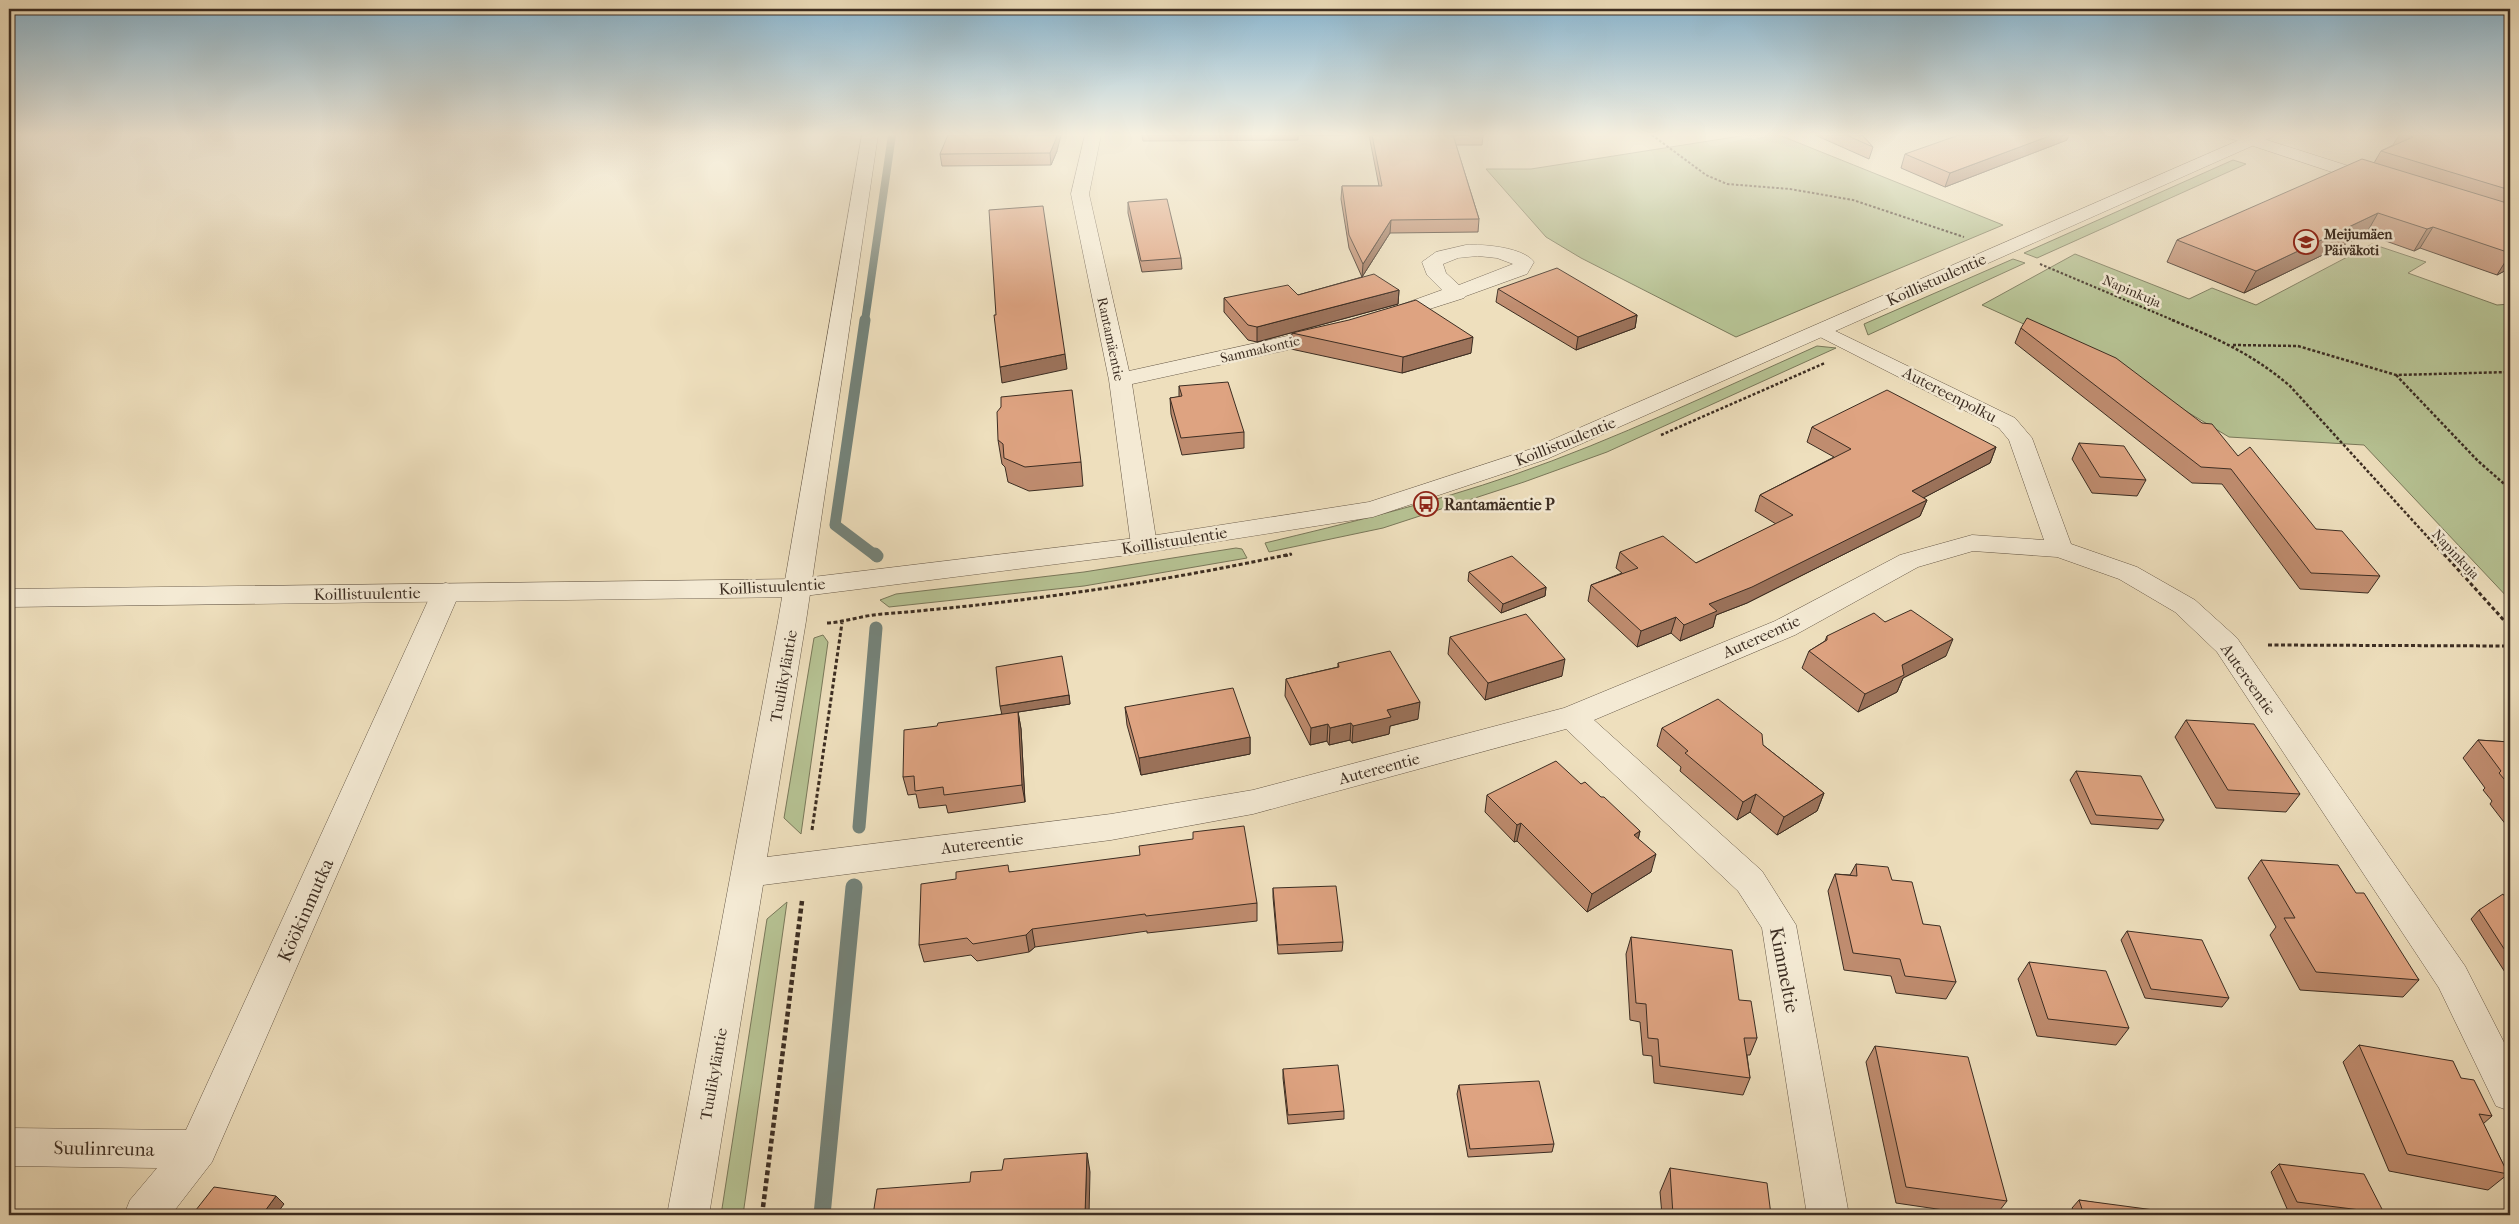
<svg xmlns="http://www.w3.org/2000/svg" width="2519" height="1224" font-family="'IM FELL French Canon',serif">
<rect width="100%" height="100%" fill="#eedfbd"/>
<filter id="stains"><feTurbulence type="fractalNoise" baseFrequency=".004" numOctaves="4"/><feColorMatrix values="0 0 0 0 .2 0 0 0 0 .09 0 0 0 0 .02 0 0 0 .5 -.17"/></filter>
<radialGradient id="worn" r=".72"><stop offset=".6" stop-color="#630" stop-opacity="0"/><stop offset="1" stop-color="#630" stop-opacity=".3"/></radialGradient>
<path fill="#b6c293" stroke="#79785a" d="M1747 135H1779L2003 225 1736 337 1581 258 1546 237 1486 169H1531Z
M2233 160 2246 164 2037 258 2024 253Z
M2372 244 2426 262 2408 273 2497 305 2510 304V600L2364 445 2229 437 2094 356 1982 305 2075 254 2189 299 2212 288 2256 305Z
M2013 259 2025 263 1868 335 1864 324Z
M1817 346 1836 348 1607 452 1524 482 1383 528 1269 552 1265 543C1348 523 1432 503 1513 475 1617 439 1716 391 1817 346Z
M1236 548 1242 549 1247 558 1084 586 889 607 880 600 896 594 1084 572Z
M823 635 828 642 801 834 784 818 814 638Z
M787 902 743 1215H721L767 919Z"/>
<g fill="none" stroke-linecap="round" stroke-linejoin="round">
<path stroke="#74837a" stroke-width="8" d="M865 321 892 135"/>
<path stroke="#74837a" stroke-width="11" d="M865 320 835 525 876 556"/>
<path stroke="#74837a" stroke-width="13" d="M875 554 877 556
M859 827 876 628"/>
<path stroke="#74837a" stroke-width="17" d="M822 1215 854 887"/>
<defs>
<path id="minor" d="M862 135H878L806 621 767 857 1111 814 1253 790 1564 708 1775 621 1900 555 1972 535 2044 540 2009 440 1999 428 1816 335 1813 331 1816 327 1823 325 2015 418 2032 438 2071 544 2137 567 2195 600 2237 638 2465 966 2510 1054V1111L2496 1106 2439 988 2217 652 2175 612 2119 579 2057 557 1973 551 1918 567 1795 635 1594 720 1762 871 1796 925 1849 1215H1807L1762 928 1738 891 1566 729 1253 814 1111 840 763 885 709 1215H667L778 621Z
M1085 135H1101L1089 194 1129 371 1328 327 1335 329 1339 333 1335 337 1283 351 1132 384 1157 545 1153 551 1144 553 1135 551 1131 545 1109 380 1071 194Z
M2227 135H2251L2380 176 2383 180 2380 184H2368L2229 138Z
M1466 245C1483 244 1523 247 1534 262L1527 274 1466 296 1464 298 1395 320 1388 322 1381 320 1378 316 1381 312 1442 290 1427 275 1422 262 1436 252ZM1478 256 1497 258 1513 264 1459 285 1446 273 1443 264 1458 258Z
M446 583 456 586 460 592 212 1162 171 1215H124L130 1200 157 1168 9 1166V1128L186 1130 432 592 436 586Z"/>
<path id="tertiary" d="M2251 135H2272L2270 138 1547 459 1373 517 1144 553 796 597 9 607V589L796 579 1144 537 1369 502 1531 449Z"/>
</defs>
<use href="#minor" stroke="#685a49" stroke-width="1"/>
<use href="#tertiary" stroke="#685a49" stroke-width="1"/>
<path stroke="#3c2d22" stroke-width="2" stroke-dasharray="2.5 2" stroke-linecap="butt" d="M1652 135 1706 175 1727 184 1790 189 1853 200 1964 237
M2040 264 2175 321"/>
<path stroke="#3c2d22" stroke-width="2.5" stroke-dasharray="3 2" stroke-linecap="butt" d="M2172 320C2218 339 2251 353 2290 386L2445 556
M2233 345 2298 346 2396 375 2510 372
M2396 375 2478 461 2510 489
M1661 435 1825 363
M1285 556 1292 554"/>
<path stroke="#3c2d22" stroke-width="3" stroke-dasharray="4 2.5" stroke-linecap="butt" d="M2444 554 2510 627
M827 623C846 622 864 615 883 614 1020 603 1156 583 1291 554
M2268 645 2510 646
M812 830 842 623"/>
<path stroke="#3c2d22" stroke-width="4.5" stroke-dasharray="5 3" stroke-linecap="butt" d="M762 1215 802 901"/>
<use href="#minor" fill="#f4ead4" fill-rule="evenodd"/>
<use href="#tertiary" fill="#f4ead4" fill-rule="evenodd"/>
</g>
<path fill="#bf8c6f" stroke="#3c2d22" d="M1142 135H1346H1298V140L1143 141Z
M1369 135H1483L1482 145H1456L1479 219 1478 232 1390 233 1362 277 1399 290 1398 304 1257 342 1248 340 1224 312V298L1298 295 1362 277 1349 248 1341 199 1342 186H1379Z
M1815 135H1862L1873 147 1869 159Z
M2399 135H2510V268L2497 275 2420 248 2414 251 2366 234 2244 293 2167 262 2177 240 2374 163 2381 151 2393 145Z
M2067 140 1945 187 1901 168 1905 154Z
M1057 151 1051 165 942 166 940 154Z
M1128 202 1181 258 1182 269 1142 272 1128 213Z
M1498 289 1637 315 1635 328 1576 350 1496 302Z
M2021 328 2202 423 2316 529 2380 576 2368 593 2300 589 2222 484 2192 483 2015 343Z
M1292 333 1471 353 1402 373 1291 349Z
M1179 386 1244 432V448L1182 455 1171 414 1170 398 1179 397Z
M1812 427 1996 447 1990 463 1923 498 1927 500 1920 516 1747 603 1716 615 1713 627 1680 641 1671 633 1637 647 1588 601 1591 585 1622 573 1616 568 1620 552 1696 563 1776 524 1755 511 1760 495 1834 457 1807 442Z
M998 440 1081 462 1083 486 1029 491 1008 482 1005 467 1002 464Z
M2079 443 2146 480 2137 496 2092 493 2072 459Z
M1469 572 1546 587 1545 596 1501 613 1468 581Z
M1885 622 1946 656 1903 678 1897 692 1858 712 1802 668 1809 651 1825 641 1827 636Z
M1450 637 1562 676 1485 700 1448 654Z
M1338 663 1418 719 1390 726 1389 734 1352 743 1350 740 1329 745 1327 741 1310 745 1285 696 1286 679 1338 667Z
M1069 695 1070 704 1018 712 1021 729 1025 802 948 813 946 805 919 808 916 794 908 795 903 777 937 726 1002 714Z
M1125 707 1250 737V754L1141 775 1127 725Z
M2186 720 2300 794 2286 812 2216 808 2175 737Z
M1662 728 1763 745 1824 793 1817 811 1777 835 1750 812 1737 820 1680 771 1681 767 1657 746Z
M2478 740 2510 742V830L2490 804 2492 801 2483 790 2485 788 2463 758Z
M2076 771 2164 820 2158 829 2091 824 2070 780Z
M1487 795 1601 797 1640 831 1638 839 1651 872 1587 912 1517 841 1514 842 1485 812Z
M2261 860 2356 893 2419 980 2403 997 2300 990 2270 935 2276 927 2248 878Z
M1856 864 1892 880 1923 924 1956 982 1946 999 1896 993 1891 976 1844 970 1828 891 1835 874 1850 875Z
M1009 872 1257 903V921L1147 933V931L1035 947 1029 952 977 961 971 955 924 962 919 945Z
M1273 888 1343 942 1342 951 1278 954 1273 897Z
M2510 904V980L2471 919 2479 910Z
M2127 931 2229 998 2222 1007 2145 998 2121 940Z
M1631 937 1739 1000 1757 1038 1750 1055H1747L1750 1078 1743 1095 1654 1083 1652 1056 1643 1055 1640 1022 1630 1020 1626 954Z
M2029 962 2129 1028 2116 1045 2037 1036 2018 979Z
M2359 1045 2461 1078 2492 1116 2483 1124 2508 1174 2488 1190 2389 1171 2343 1062Z
M1875 1046 2007 1201 1996 1215H1978L1896 1203 1866 1062Z
M1283 1069 1344 1111V1119L1288 1124 1283 1078Z
M1459 1085 1554 1144 1552 1152 1468 1157 1457 1094Z
M2279 1164 2384 1213 2381 1215H2327L2288 1211 2271 1172Z
M1670 1168 1771 1215H1662L1660 1192Z
M2079 1200 2170 1215H2075L2072 1208Z"/>
<path fill="#9b725a" stroke="#3c2d22" d="M1057 135H1061L1057 151 1051 165 1050 153Z
M2052 135H2069L2067 140 1945 187 1950 173Z
M2378 213 2366 234 2244 293 2256 271Z
M1391 220 1390 233 1362 277 1363 264Z
M2433 227 2420 248 2414 251 2427 229Z
M2510 254V268L2497 275Z
M1399 290 1398 304 1257 342V327Z
M1637 315 1635 328 1576 350 1578 337Z
M1473 337 1471 353 1402 373 1403 357Z
M1065 354 1067 369 1002 383 1000 367Z
M1996 447 1990 463 1906 507 1912 491Z
M1927 500 1920 516 1747 603 1716 615 1713 627 1680 641 1684 625 1709 604Z
M1546 587 1545 596 1501 613 1503 604Z
M1676 617 1671 633 1637 647 1641 631Z
M1953 639 1946 656 1903 678 1897 692 1858 712 1865 694 1902 665Z
M1565 659 1562 676 1485 700 1488 683Z
M1069 695 1070 704 1018 712 1021 729 1025 802 1022 785 1002 715 1000 706Z
M1420 702 1418 719 1390 726 1389 734 1352 743 1353 726 1387 710Z
M1351 723 1350 740 1329 745 1330 728Z
M1328 724 1327 741 1310 745 1311 728Z
M1250 737V754L1141 775 1139 758Z
M1824 793 1817 811 1777 835 1784 817Z
M1756 794 1750 812 1737 820 1743 802Z
M1521 823 1517 841 1514 842 1517 825Z
M1640 831 1636 849 1634 835Z
M1656 854 1651 872 1587 912 1592 894Z
M1032 929 1035 947 1029 952 1026 935Z
M1087 1153 1090 1172 1089 1215H1085Z
M276 1196 284 1204 276 1215H262Z"/>
<path fill="#dea381" stroke="#3c2d22" d="M948 135H1057L1056 139 1050 153 940 154Z
M1372 135H1453L1479 219 1391 220 1363 264 1349 235 1342 186H1382Z
M1846 135H1862L1873 147Z
M1959 135H2052L1950 173 1905 154Z
M2407 135H2510V190L2381 151 2413 137Z
M2362 159 2510 204V253L2433 227 2427 229 2378 213 2256 271 2177 240Z
M1167 199 1181 258 1141 261 1128 202Z
M1043 206 1065 354 1000 367 994 315H996L989 210Z
M1557 268 1637 315 1578 337 1498 289Z
M1374 274 1399 290 1257 327 1248 325 1224 298 1288 285 1298 295Z
M1416 300 1473 337 1403 357 1292 333 1349 320Z
M2027 318 2116 358 2202 423 2212 424 2238 456 2250 447 2316 529 2342 531 2380 576 2311 573 2231 469 2201 467 2021 328Z
M1228 382 1244 432 1181 438 1170 398 1182 396 1179 386Z
M1072 390 1081 462 1025 467 1004 458 1003 444 998 440 997 412 1001 407V397Z
M1887 390 1996 447 1912 491 1927 500 1752 587 1709 604 1717 611 1684 625 1676 617 1641 631 1591 585 1638 568 1620 552 1663 536 1696 563 1793 515 1760 495 1851 449 1812 427Z
M2079 443 2124 446 2146 480 2100 477Z
M1512 556 1546 587 1503 604 1469 572Z
M1911 610 1953 639 1902 665 1904 675 1865 694 1809 651 1827 640V636L1874 613 1885 622Z
M1526 614 1565 659 1488 683 1450 637Z
M1390 651 1420 702 1387 710 1391 717 1353 726 1351 723 1330 728 1328 724 1311 728 1286 679 1339 667 1338 663Z
M1062 656 1069 695 1000 706 996 667Z
M1233 688 1250 737 1139 758 1125 707Z
M1718 699 1762 734 1763 745 1824 793 1784 817 1756 794 1743 802 1685 753 1688 751 1662 728Z
M1018 712 1022 785 944 795 943 787 915 791 914 776 903 777 904 730 937 726 938 723Z
M2186 720 2254 724 2300 794 2228 790Z
M2478 740 2510 742V793L2505 787 2509 785 2499 773 2501 771Z
M1556 761 1581 784 1585 782 1601 797H1604L1640 831 1634 835 1656 854 1592 894 1521 823 1517 825 1487 795Z
M2076 771 2141 776 2164 820 2096 815Z
M1244 826 1257 903 1146 916 1145 914 1032 929 1026 935 973 944 967 938 919 945 921 884 956 879V872L1008 865 1009 872 1140 855 1139 846 1193 839V832Z
M2261 860 2338 865 2356 893H2364L2419 980 2316 972 2284 918H2295Z
M1856 864 1888 867 1892 880 1912 882 1923 924 1940 926 1956 982 1905 976 1900 959 1853 953 1835 874 1857 876Z
M1336 886 1343 942 1278 945 1273 888Z
M2503 894 2510 904V958L2479 910Z
M2127 931 2202 940 2229 998 2151 989Z
M1631 937 1732 950 1739 1000 1751 1001 1757 1038H1744L1750 1078 1660 1066 1658 1039 1648 1038 1646 1004 1636 1003Z
M2029 962 2106 971 2129 1028 2048 1019Z
M2359 1045 2453 1061 2461 1078 2474 1080 2492 1116 2479 1114 2508 1174 2407 1154Z
M1875 1046 1968 1057 2007 1201 1906 1187Z
M1338 1065 1344 1111 1288 1115 1283 1069Z
M1539 1081 1554 1144 1470 1149 1459 1085Z
M1087 1153 1085 1215H873L877 1189 970 1182 971 1172 1002 1170 1004 1159Z
M2279 1164 2364 1174 2384 1213 2297 1202Z
M1670 1168 1767 1183 1771 1215H1673Z
M214 1187 276 1196 262 1215H192Z
M2079 1200 2169 1212 2170 1215H2084Z"/>
<linearGradient id="sky" x2="0" y2="1"><stop stop-color="#88b7d3"/><stop offset="0.44" stop-color="#f7f1e1"/><stop offset="1" stop-color="#f7f1e1" stop-opacity="0"/></linearGradient>
<rect width="2519" height="306" fill="url(#sky)"/>
<defs>
<symbol id="school-ring" viewBox="-11 -11 22 22"><circle r="9.5" fill="#f4ead4" stroke="#8f2418" stroke-width="1.5"/><path d="M0-5L7-2L0 1L-7-2ZM-4 1L0 2.5L4 1V4Q0 6-4 4Z" fill="#8f2418"/></symbol>
<symbol id="bus-ring" viewBox="-11 -11 22 22"><circle r="9.5" fill="#f4ead4" stroke="#8f2418" stroke-width="1.5"/><path d="M-5-6H5V4H4V6H2V4H-2V6H-4V4H-5ZM-3.5-4V0h7V-4ZM-3.5 1.2v1.5H-2V1.2ZM2 1.2v1.5H3.5V1.2Z" fill="#8f2418"/></symbol>
</defs>
<g fill-rule="evenodd">
<use href="#school-ring" x="2292" y="228" width="28" height="28"/>
<use href="#bus-ring" x="1412" y="490" width="28" height="28"/>
</g>
<g text-anchor="middle" stroke-width="5" stroke-linejoin="round" paint-order="stroke">
<g font-size="14" font-weight="bold" fill="#3c2d22" stroke="#f4ead4" text-anchor="start">
<text x="2324" y="239">Meijumäen<tspan x="2324" dy="16">Päiväkoti</tspan></text>
</g>
<g font-size="14" fill="#3c2d22" stroke="#f4ead4">
<text transform="translate(2132 291) rotate(23)" y="5">Napinkuja</text>
<text transform="translate(1111 339) rotate(78)" y="5">Rantamäentie</text>
<text transform="translate(1260 349) rotate(-13)" y="5">Sammakontie</text>
<text transform="translate(2456 554) rotate(47)" y="5">Napinkuja</text>
</g>
<g font-size="16" fill="#3c2d22" stroke="#f4ead4">
<text transform="translate(1936 279) rotate(-24)" y="6">Koillistuulentie</text>
<text transform="translate(1950 394) rotate(27)" y="6">Autereenpolku</text>
<text transform="translate(1565 441) rotate(-22)" y="6">Koillistuulentie</text>
<text transform="translate(1174 540) rotate(-9)" y="6">Koillistuulentie</text>
<text transform="translate(772 586) rotate(-3)" y="6">Koillistuulentie</text>
<text transform="translate(367 593) rotate(-1)" y="6">Koillistuulentie</text>
<text transform="translate(1761 636) rotate(-24)" y="6">Autereentie</text>
<text transform="translate(783 676) rotate(-80)" y="6">Tuulikyläntie</text>
<text transform="translate(2249 679) rotate(55)" y="6">Autereentie</text>
<text transform="translate(1379 768) rotate(-15)" y="6">Autereentie</text>
<text transform="translate(982 843) rotate(-7)" y="6">Autereentie</text>
<text transform="translate(713 1074) rotate(-80)" y="6">Tuulikyläntie</text>
</g>
<g font-size="16" font-weight="bold" fill="#3c2d22" stroke="#f4ead4" text-anchor="start">
<text x="1444" y="510">Rantamäentie P</text>
</g>
<g font-size="19" fill="#3c2d22" stroke="#f4ead4">
<text transform="translate(305 910) rotate(-66)" y="7">Köökinmutka</text>
<text transform="translate(1785 970) rotate(79)" y="7">Kimmeltie</text>
<text transform="translate(104 1148) rotate(1)" y="7">Suulinreuna</text>
</g>
</g>
<rect width="2519" height="1224" fill="none" stroke="#eedfbd" stroke-width="30"/>
<rect x="10" y="10" width="2499" height="1204" fill="none" stroke="#3c2d22" stroke-width="2.5"/>
<rect x="15" y="15" width="2489" height="1194" fill="none" stroke="#3c2d22"/>
<rect width="100%" height="100%" filter="url(#stains)"/>
<rect width="100%" height="100%" fill="url(#worn)"/>
</svg>
